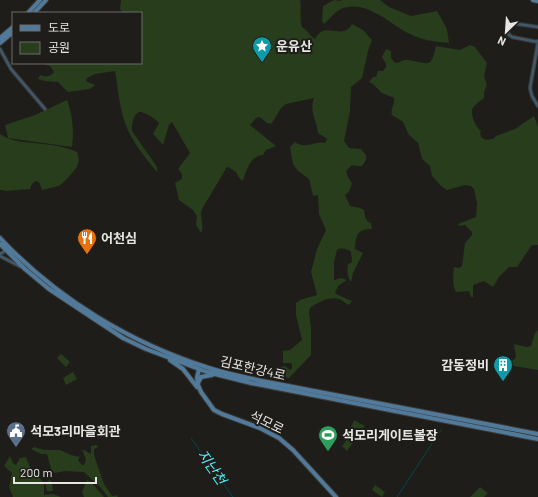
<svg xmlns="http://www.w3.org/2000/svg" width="538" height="497" font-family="Barlow,'Noto Sans KR',sans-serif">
<rect width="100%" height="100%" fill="#1e1d1a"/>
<path fill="#273d1b" d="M121 0H300C302 9 299 18 302 27L307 31 311 36 315 39C325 19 342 42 352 24L363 30 372 40 368 51 362 78 351 87 350 111 344 141 349 148 361 149 366 155V160L362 166H357L352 165 346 171 348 177 352 184 349 192 345 195 350 206 360 208 364 210 365 217 368 222 371 223 372 229C357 229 356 235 355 249L363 253 353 273 351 282C347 278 347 269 348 264L352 262 351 252C348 249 340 247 337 250L334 262V280L341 278 347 280 338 286 335 293 338 295 352 301 349 305C346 304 345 302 341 300 332 295 318 302 310 308L309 313 311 327V355L289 378 277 376 278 368 285 366 290 370 292 368V364L290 363H283V351L290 350 302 340 296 315V303L300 300 317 295 311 272 317 249 326 230 319 214 318 195 313 196 309 179 298 171 293 164 290 147 295 142C306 150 315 140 325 143L327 140 326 138 318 133C317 120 309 112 314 98L286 104 281 108 274 120 271 124 267 123 260 117 256 118 250 125 276 146 266 150 263 155C251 155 246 171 243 181L239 178 236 172 228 167H227L202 209C199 218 205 227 201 233L196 225 197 216 193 210 179 200 175 183 182 179V174L178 169 190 153 172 122 169 125 163 145 153 134 159 123C154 118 146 112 139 112 134 114 131 125 132 131L157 167V172C145 158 131 140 125 123 119 106 118 88 115 71L95 74 87 78 86 81 95 85 90 89 68 92 58 82 45 81 38 79 40 75C45 77 51 77 54 72L50 66 40 63H141V13H123L120 9Z
M334 0 340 1 342 0H380L389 7 411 16 437 11 447 29 449 43C436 42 421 40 410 34 390 24 367 0 343 8 335 11 330 19 324 24L322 21 323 6Z
M470 45 475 47 487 63 484 76 487 85 484 92V98C480 101 473 106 472 110 471 117 476 127 481 131L480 134 482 138 486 140 493 139 496 136 515 129 534 116 538 127V245H532L517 267H509L499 277 493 287 484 281 473 285V297H471L469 291 456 292C452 285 453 275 454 267L459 268 462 266 465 243 472 235V232L465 225 459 226 458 224 476 217 477 203 474 189 471 186 465 185 447 190 441 186 432 176 430 166 422 159 418 143 409 135 403 122 392 115C390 109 395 104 394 98L382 93 373 84 369 82 373 77H376L378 71H383L386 67V64L382 57 386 49 391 51V58L395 63C400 63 404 59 408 60 427 62 431 71 436 46L460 50Z
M67 100C73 116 74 131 72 147L8 138 5 125 35 115Z
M0 134C14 143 27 142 43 144 55 145 66 147 77 152L79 160 77 167 67 179 59 186 42 190 39 182 36 181 32 184 30 189 7 191 0 190Z
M538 330V370L514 366 511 362 516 357 514 344 527 347 531 346 535 333Z
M61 354 70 362 66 367 57 358Z
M73 372 77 379 66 385 63 378Z
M354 420 365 426 347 451 342 446 349 437 346 433 352 425Z
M97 445 98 447 94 449V455L104 484 112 496 117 495 118 497H108L101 488 84 472 65 471 55 473 51 469 47 454H41L31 449 34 447 44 450H60L71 455 80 457 78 460 82 465H84L86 460 82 449 91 454V446Z
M10 456 13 463 16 465 20 458 26 457 30 467 44 483V495L53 494 61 497H13L9 487 12 473 4 466Z
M50 480 52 483 53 491H47L45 483Z
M87 480 91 482 104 497H84L82 492Z
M375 485 385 492 382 497 372 490Z
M480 487 488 493 484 497H470Z"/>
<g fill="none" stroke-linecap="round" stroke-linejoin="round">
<path stroke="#02464a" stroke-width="1" d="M191 438 233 497
M397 497 441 430"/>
<defs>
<path id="street" d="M538 27 511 23 508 34 512 37 538 42V41
M538 43 530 88 532 96 538 106
M0 49 11 69 45 109
M0 254 10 248
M0 256 21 267"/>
<path id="secondary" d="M533 0 538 1
M28 13 40 0
M34 13 46 0
M0 38 13 27
M0 43 13 32
M0 238C56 298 130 343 209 368 227 374 245 377 262 381L538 434
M0 244 25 269 49 289 123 338 146 349 207 372 251 383 538 439
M170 360 183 369 197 387
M199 369 197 378 198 385 201 392 214 410 222 414 260 428 279 438 293 450 336 497
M198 383 201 377 212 375"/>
</defs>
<use href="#street" stroke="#3a3936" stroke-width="4.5"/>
<use href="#secondary" stroke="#3a3936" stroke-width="6"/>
<use href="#street" stroke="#3f586c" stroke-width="2.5"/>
<use href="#secondary" stroke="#50799a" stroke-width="4"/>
</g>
<defs>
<symbol id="sight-pin" viewBox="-11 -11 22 30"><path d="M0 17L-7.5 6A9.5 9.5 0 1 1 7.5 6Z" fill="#0f9aa8" stroke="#1e1d1a"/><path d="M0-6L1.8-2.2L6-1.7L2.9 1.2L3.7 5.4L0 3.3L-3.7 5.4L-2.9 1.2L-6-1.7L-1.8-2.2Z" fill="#fff"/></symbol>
<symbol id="restaurant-pin" viewBox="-11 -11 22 30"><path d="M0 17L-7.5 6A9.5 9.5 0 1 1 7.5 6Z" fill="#e8710a" stroke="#1e1d1a"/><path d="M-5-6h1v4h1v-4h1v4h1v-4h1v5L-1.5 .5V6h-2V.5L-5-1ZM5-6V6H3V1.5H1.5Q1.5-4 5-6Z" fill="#fff"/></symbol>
<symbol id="building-pin" viewBox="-11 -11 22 30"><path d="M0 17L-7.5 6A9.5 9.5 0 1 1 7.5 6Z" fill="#0f9aa8" stroke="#1e1d1a"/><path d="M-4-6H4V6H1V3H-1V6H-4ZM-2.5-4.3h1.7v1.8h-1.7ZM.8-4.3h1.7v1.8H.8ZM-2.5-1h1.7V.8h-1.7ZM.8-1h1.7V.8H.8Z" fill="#fff"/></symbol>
<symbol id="civic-pin" viewBox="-11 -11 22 30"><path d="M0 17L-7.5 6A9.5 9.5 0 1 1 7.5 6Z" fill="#5c6f8a" stroke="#1e1d1a"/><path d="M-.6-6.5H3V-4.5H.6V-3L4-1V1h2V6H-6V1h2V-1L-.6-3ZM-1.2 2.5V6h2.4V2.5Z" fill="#fff"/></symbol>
<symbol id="stadium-pin" viewBox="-11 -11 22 30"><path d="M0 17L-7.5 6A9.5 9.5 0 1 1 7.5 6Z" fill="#2e9e5b" stroke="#1e1d1a"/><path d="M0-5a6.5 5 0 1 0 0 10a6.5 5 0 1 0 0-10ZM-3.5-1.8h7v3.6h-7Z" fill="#fff"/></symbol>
</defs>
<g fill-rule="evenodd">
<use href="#sight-pin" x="251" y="35" width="22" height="30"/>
<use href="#restaurant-pin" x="76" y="227" width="22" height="30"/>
<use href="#building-pin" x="492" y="354" width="22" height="30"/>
<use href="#civic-pin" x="5" y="420" width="22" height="30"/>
<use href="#stadium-pin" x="317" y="424" width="22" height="30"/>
</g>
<g text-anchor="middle" stroke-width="4" stroke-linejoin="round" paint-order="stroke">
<g font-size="13" font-weight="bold" fill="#e6e6e3" stroke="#1e1d1a" text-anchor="start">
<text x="276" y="51">운유산</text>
<text x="101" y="243">어천심</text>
<text x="489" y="370" text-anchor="end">감동정비</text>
<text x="30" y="436">석모3리마을회관</text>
<text x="342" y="440">석모리게이트볼장</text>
</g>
<g font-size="13" fill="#e6e6e3" stroke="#1e1d1a">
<text transform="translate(253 368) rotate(13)" y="5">김포한강4로</text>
<text transform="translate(267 422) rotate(26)" y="5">석모로</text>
</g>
<g font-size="14" font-style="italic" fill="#50f1fa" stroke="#1e1d1a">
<text transform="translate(212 467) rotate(55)" y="5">지난천</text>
</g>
</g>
<rect x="12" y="12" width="130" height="52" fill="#1e1d1a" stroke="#6e6d6a"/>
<rect x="20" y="25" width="20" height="6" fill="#50799a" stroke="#6e6d6a"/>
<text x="48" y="32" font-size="12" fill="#e6e6e3">도로</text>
<rect x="20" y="42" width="20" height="12" fill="#273d1b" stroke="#6e6d6a"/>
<text x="48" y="52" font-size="12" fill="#e6e6e3">공원</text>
<g transform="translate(506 32) rotate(205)" stroke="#1e1d1a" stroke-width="3" paint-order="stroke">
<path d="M0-3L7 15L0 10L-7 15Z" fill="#e6e6e3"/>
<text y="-6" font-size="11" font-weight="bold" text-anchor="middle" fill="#e6e6e3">N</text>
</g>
<path d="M14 477v6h82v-6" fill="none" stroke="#e6e6e3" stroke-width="2"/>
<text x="20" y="477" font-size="12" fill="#e6e6e3" stroke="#1e1d1a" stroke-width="3" paint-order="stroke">200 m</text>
</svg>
